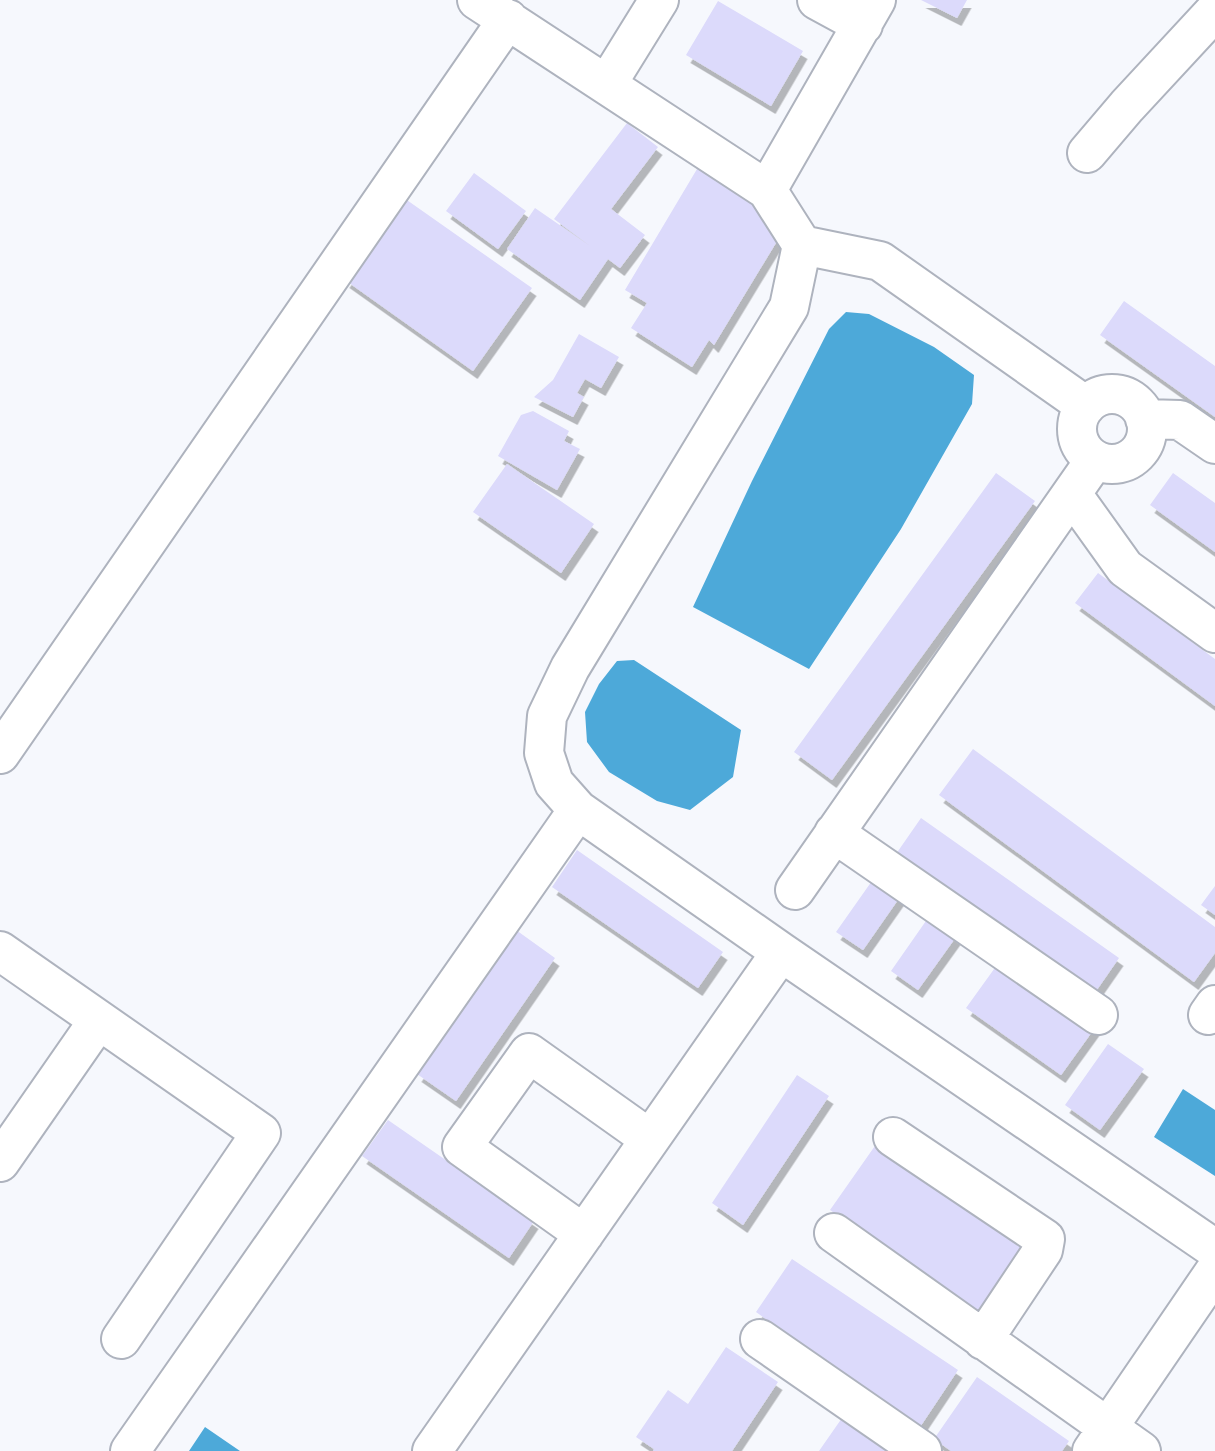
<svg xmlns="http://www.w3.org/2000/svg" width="1215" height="1451" font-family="'Alegreya Sans',sans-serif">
<defs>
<filter id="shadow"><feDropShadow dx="4.5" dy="8" stdDeviation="0" flood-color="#0004"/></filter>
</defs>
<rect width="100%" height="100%" fill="#f6f8fd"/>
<path fill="#4da9d9" d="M846 312 869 314 934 347 974 375 972 404 901 529 809 669 693 607 752 481 829 329Z
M634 660 741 730 733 777 690 810 657 801 609 772 587 742 585 712 599 684 617 661Z
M1183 1089 1215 1110V1176L1154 1137Z
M205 1427 240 1451H189Z"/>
<path fill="#dcdafb" filter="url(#shadow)" d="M921 0H967L957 18Z
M718 1 803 51 771 106 686 55Z
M627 123 658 147 611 209 645 235 620 268 608 259 580 300 507 249 535 208 590 246 554 219Z
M700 164 785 228 714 345 709 340 692 367 631 328 647 303 625 290Z
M474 173 526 211 498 249 446 211Z
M404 198 532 288 473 371 345 280Z
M1124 301 1215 366V417L1100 335Z
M579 334 619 357 601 388 585 379 577 393 584 397 573 417 534 397 553 380Z
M533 411 569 431 564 441 580 449 557 490 498 456 521 415Z
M507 464 594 524 561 573 473 512Z
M996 473 1035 501 832 780 794 752Z
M1173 473 1215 503V552L1150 505Z
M1098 573 1215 659V706L1075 603Z
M973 749 1215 927V953L1194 982 939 795Z
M921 818 1119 958 1094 994 896 854Z
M577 850 723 952 698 988 552 887Z
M874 878 900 897 863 950 836 932Z
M1215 886V915L1201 905Z
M928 918 956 937 918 990 891 971Z
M516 930 555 958 456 1101 417 1074Z
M1002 958 1097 1025 1061 1075 966 1008Z
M1108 1044 1144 1069 1100 1130 1065 1105Z
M797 1075 829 1096 743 1225 712 1203Z
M388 1120 534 1221 509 1258 362 1156Z
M877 1143 1028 1248 981 1315 830 1210Z
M792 1259 958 1370 918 1430 756 1312Z
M726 1347 778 1382 732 1451H653L654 1449 636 1437 668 1390 688 1404Z
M977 1377 1069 1441 1062 1451H951L934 1439Z
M842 1418 890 1451H819Z"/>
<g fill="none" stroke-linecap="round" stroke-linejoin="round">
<defs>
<path id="minor" d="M477 0 767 190 802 245 789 307 570 668 547 716 544 753 554 783 578 810 781 952 1215 1249
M817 0 863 25
M607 84 659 0
M1087 153 1127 106 1215 11
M767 190 876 0
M802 245 880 261 1086 406
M1077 429a35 35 0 1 1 70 0a35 35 0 1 1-70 0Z
M1145 419 1180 420 1215 444
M1072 494 1125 568 1215 633
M0 754 508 19
M834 833 1098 1015
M795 890 1095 460
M0 951 261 1133 121 1339
M1208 1015 1215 1005
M893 1137 1045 1239 1043 1250 983 1340
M0 1162 98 1021
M834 1233 1141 1451
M584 1234 462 1147 529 1053 650 1139
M760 1339 922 1451
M130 1451 578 810
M432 1451 781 952
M1092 1451 1215 1271"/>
</defs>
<use href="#minor" stroke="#aeb3be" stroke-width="42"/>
<use href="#minor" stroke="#fff" stroke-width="38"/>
</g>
</svg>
